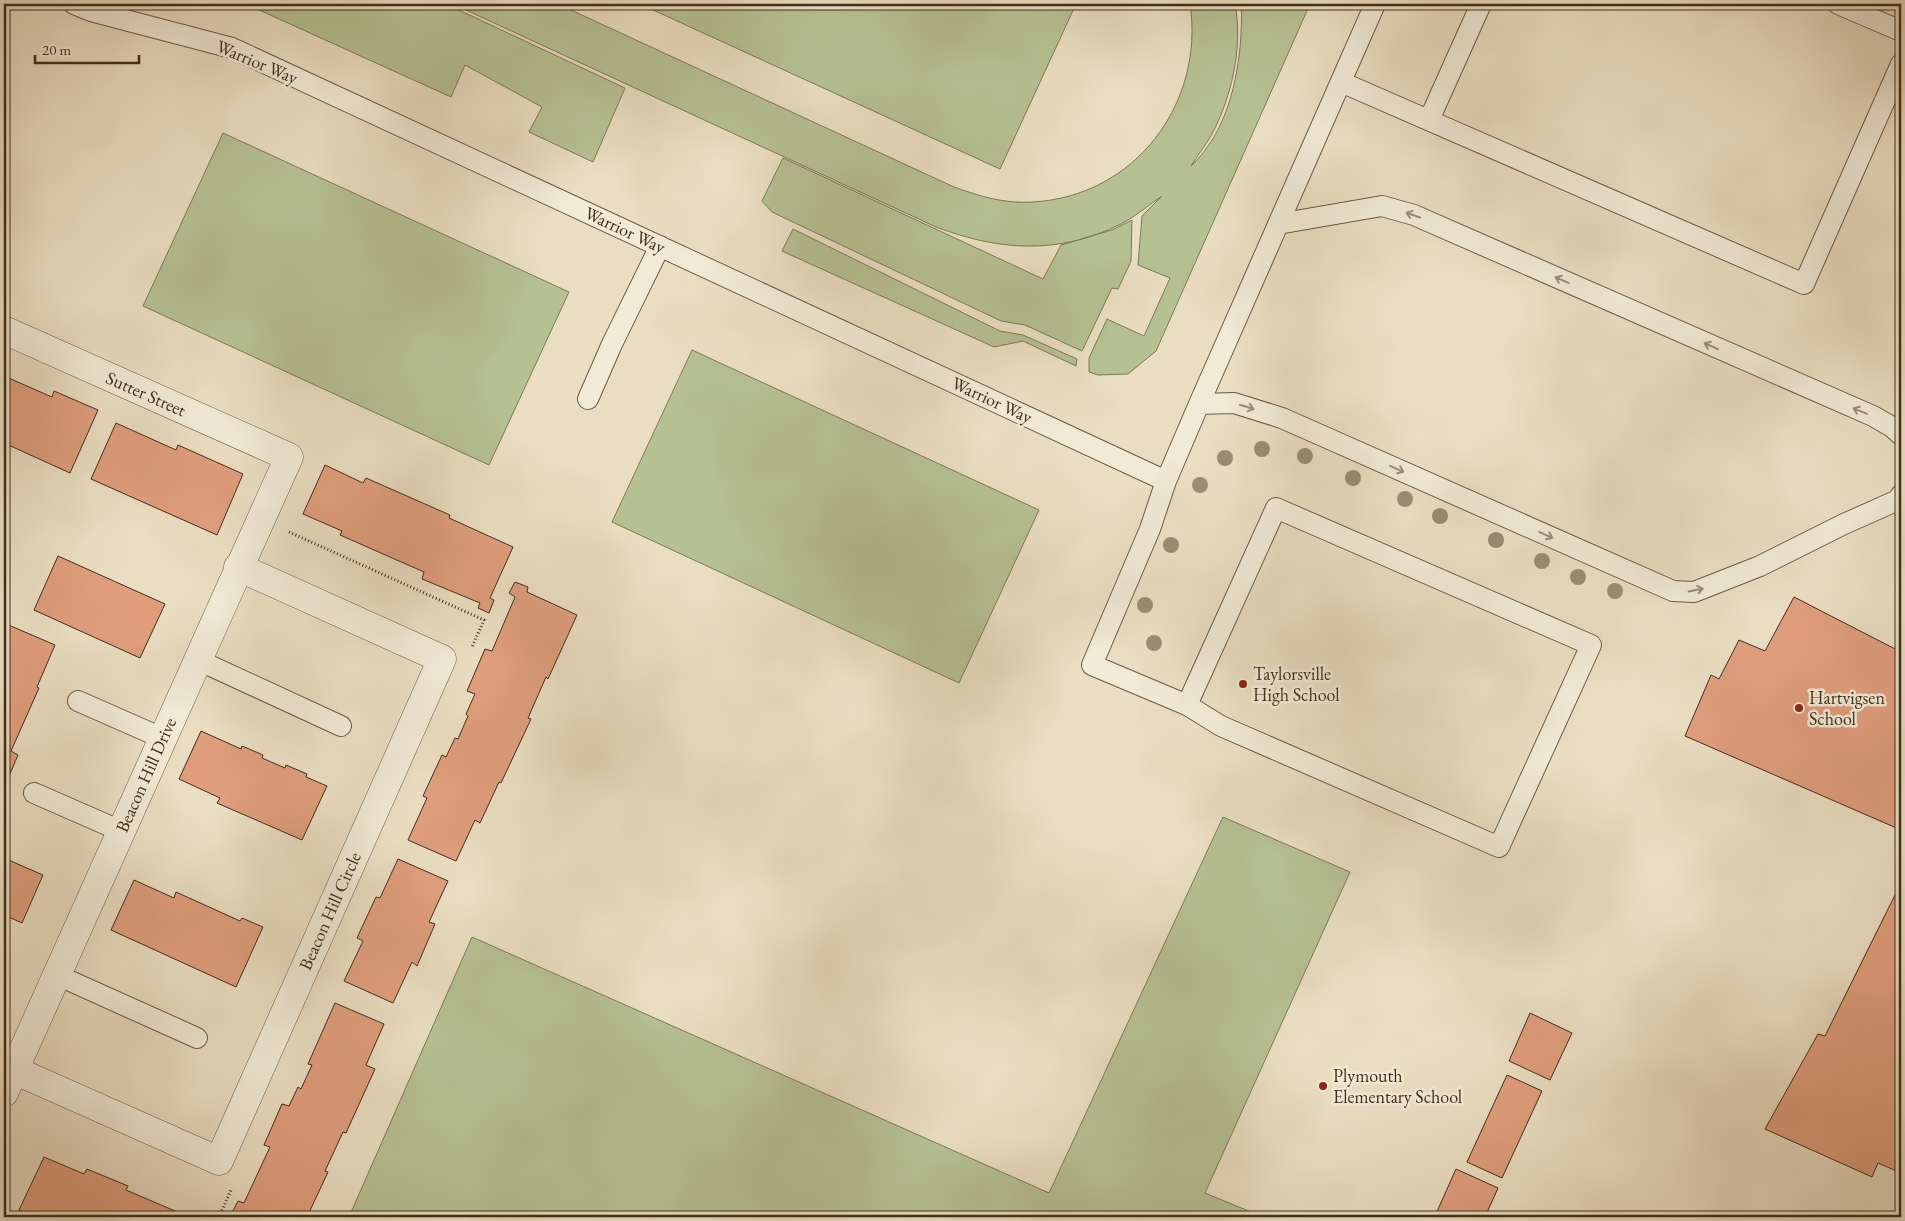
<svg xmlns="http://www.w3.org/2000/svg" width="1905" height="1221" font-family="'EB Garamond',serif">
<rect width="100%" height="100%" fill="#eadec2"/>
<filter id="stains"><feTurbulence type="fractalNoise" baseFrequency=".004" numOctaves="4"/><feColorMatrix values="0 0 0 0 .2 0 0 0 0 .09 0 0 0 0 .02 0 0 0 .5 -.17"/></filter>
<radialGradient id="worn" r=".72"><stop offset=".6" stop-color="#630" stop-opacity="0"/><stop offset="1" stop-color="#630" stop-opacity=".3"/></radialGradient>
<path fill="#b6c193" stroke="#7c7856" d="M246 4H446L625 88 593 162 529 132 542 107 465 65 451 97Z
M453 4H558L954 187C979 196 1005 204 1032 202 1135 197 1205 103 1190 4H1235C1243 47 1232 96 1212 134 1206 145 1197 156 1191 166 1226 133 1238 82 1241 35 1241 24 1243 14 1240 4H1310L1156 351 1128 374 1098 375 1089 372V358L1107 319 1144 336 1170 278 1138 265 1142 216 1162 196C1149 205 1136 216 1121 224 1058 255 1000 251 936 227Z
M640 4H1076L1000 169Z
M223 133 569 292 489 465 143 306Z
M783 158 1043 279 1061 245 1112 230 1132 220 1131 261 1118 289 1112 288 1082 351 1025 325 1001 321 772 212 762 201Z
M793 229 1000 331 1023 335 1077 359 1076 366 1023 341 994 347 782 251Z
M692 350 1039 510 959 683 612 522Z
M1223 817 1350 872 1205 1193 1251 1212 1248 1217H349L472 937 1049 1193Z"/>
<path fill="#e09e7d" stroke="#412e1a" d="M4 376 52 397 54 391 98 410 70 473 4 443Z
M116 423 176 450 178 445 243 474 217 535 91 479Z
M325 465 363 483 366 478 450 515 449 518 513 547 490 598 494 600 489 613 478 608 480 603 422 579 424 572 340 535 342 531 303 514Z
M58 556 165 604 140 658 34 610Z
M515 582 528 587 527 592 577 615 548 679 546 677 528 718 531 719 501 783 499 782 480 823 475 820 456 861 408 840 427 798 423 796 442 755 446 757 455 738 458 739 468 716 466 714 475 694 467 691 485 649 492 651 515 597 509 593Z
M1794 597 1901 652V830L1685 736 1711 675 1719 679 1739 640 1765 651Z
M4 623 55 645 37 687 39 688 11 751 18 755 4 788Z
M201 731 241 749 242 746 263 755 262 758 285 768 286 765 307 774 306 777 327 786 302 840 217 803 220 798 179 779Z
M4 858 43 875 22 923 4 915Z
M398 859 448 881 429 922 435 924 417 966 412 962 393 1003 344 981 363 941 357 938 376 897 380 898Z
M134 880 174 898 176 892 240 921 242 918 263 927 236 987 111 930Z
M1901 883V1173L1878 1163 1872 1177 1765 1129 1818 1034 1825 1036Z
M335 1003 384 1024 366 1065 375 1069 346 1133 343 1132 325 1171 328 1172 307 1217H256L248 1214 246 1217H241L232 1213 238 1201 244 1203 270 1147 264 1145 282 1104 289 1106 298 1087 301 1089 312 1065 308 1064Z
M1530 1013 1572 1033 1550 1080 1509 1061Z
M1507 1075 1542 1091 1502 1178 1467 1162Z
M44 1157 84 1174 87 1169 128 1186 126 1190 189 1217H36L19 1210Z
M1456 1169 1498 1188 1485 1217 1435 1216Z"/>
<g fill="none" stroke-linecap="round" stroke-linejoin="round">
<defs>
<path id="lane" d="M74 4 91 11 232 48 1166 481
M1838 4 1901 31
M1341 82 1804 284 1901 64
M1429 120 1481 4
M1278 224 1382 206 1414 215 1873 416 1892 427 1901 435
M588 399 612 344 660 246
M1199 404 1234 403 1282 418 1673 591 1694 592 1760 566 1844 524 1898 500 1901 495
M198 660 341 726
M78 701 162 738
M1187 705 1276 508 1591 645 1499 847 1221 726 1187 705 1092 665 1150 529 1166 481 1199 404 1375 4
M34 793 121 831
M57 975 197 1038"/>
<path id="street" d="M4 330 289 457 4 1093
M14 1070 219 1161 442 659 238 567"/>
</defs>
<use href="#lane" stroke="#6b5a44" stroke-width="22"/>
<use href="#street" stroke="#6b5a44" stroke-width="29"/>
<path stroke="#412e1a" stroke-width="3" stroke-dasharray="1 2.5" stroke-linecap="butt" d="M289 532 484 620 472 647
M219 1217 231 1190"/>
<use href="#lane" stroke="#f1ead7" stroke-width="20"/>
<use href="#street" stroke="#f1ead7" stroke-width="28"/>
</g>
<g fill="#9a8d73">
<circle cx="1262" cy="449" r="8"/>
<circle cx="1305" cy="456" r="8"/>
<circle cx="1225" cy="458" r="8"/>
<circle cx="1353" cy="478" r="8"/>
<circle cx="1200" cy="485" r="8"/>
<circle cx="1405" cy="499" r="8"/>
<circle cx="1440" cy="516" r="8"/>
<circle cx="1496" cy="540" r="8"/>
<circle cx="1171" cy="545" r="8"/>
<circle cx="1542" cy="561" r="8"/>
<circle cx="1578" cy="577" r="8"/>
<circle cx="1615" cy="591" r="8"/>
<circle cx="1145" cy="605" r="8"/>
<circle cx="1154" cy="643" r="8"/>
</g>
<defs><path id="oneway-shaft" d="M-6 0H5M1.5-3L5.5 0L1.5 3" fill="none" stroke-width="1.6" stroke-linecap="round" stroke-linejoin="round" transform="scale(1.25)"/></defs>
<g stroke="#998c78">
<use href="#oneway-shaft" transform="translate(1413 215) rotate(-161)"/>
<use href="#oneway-shaft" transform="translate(1562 280) rotate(-156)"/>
<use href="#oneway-shaft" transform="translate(1711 346) rotate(-156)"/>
<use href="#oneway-shaft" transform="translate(1247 407) rotate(17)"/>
<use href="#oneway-shaft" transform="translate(1860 411) rotate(-157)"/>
<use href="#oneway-shaft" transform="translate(1397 469) rotate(24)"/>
<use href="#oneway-shaft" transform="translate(1546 535) rotate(24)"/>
<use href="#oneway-shaft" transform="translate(1696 590) rotate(-12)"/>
</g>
<g fill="#8f2418" stroke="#f1ead7" stroke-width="2">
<circle cx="1243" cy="684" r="5"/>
<circle cx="1799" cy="708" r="5"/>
<circle cx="1323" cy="1086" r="5"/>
</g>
<g text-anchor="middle" stroke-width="5" stroke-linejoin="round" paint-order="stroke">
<g font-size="18" fill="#412e1a" stroke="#f1ead7">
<text transform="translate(257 62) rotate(23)" y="6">Warrior Way</text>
<text transform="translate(625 230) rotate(25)" y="6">Warrior Way</text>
<text transform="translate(146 394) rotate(24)" y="6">Sutter Street</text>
<text transform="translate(992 400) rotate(25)" y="6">Warrior Way</text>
<text transform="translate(146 775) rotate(-66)" y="6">Beacon Hill Drive</text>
<text transform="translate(330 911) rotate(-66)" y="6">Beacon Hill Circle</text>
</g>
<g font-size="18" fill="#412e1a" stroke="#f1ead7" text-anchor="start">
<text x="1253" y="680">Taylorsville<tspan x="1253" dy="21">High School</tspan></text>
<text x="1809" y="704">Hartvigsen<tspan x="1809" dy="21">School</tspan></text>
<text x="1333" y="1082">Plymouth<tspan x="1333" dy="21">Elementary School</tspan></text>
</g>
</g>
<rect width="1905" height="1221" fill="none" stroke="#eadec2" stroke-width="20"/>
<rect x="5" y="5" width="1895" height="1211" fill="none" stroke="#412e1a" stroke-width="2.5"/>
<rect x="10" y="10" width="1885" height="1201" fill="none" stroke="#412e1a"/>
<path d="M35 55v8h104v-8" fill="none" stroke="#412e1a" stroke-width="2.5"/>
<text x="42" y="55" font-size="15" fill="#412e1a" stroke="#f1ead7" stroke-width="4" paint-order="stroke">20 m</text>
<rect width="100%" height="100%" filter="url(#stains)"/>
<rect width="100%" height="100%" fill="url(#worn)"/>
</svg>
